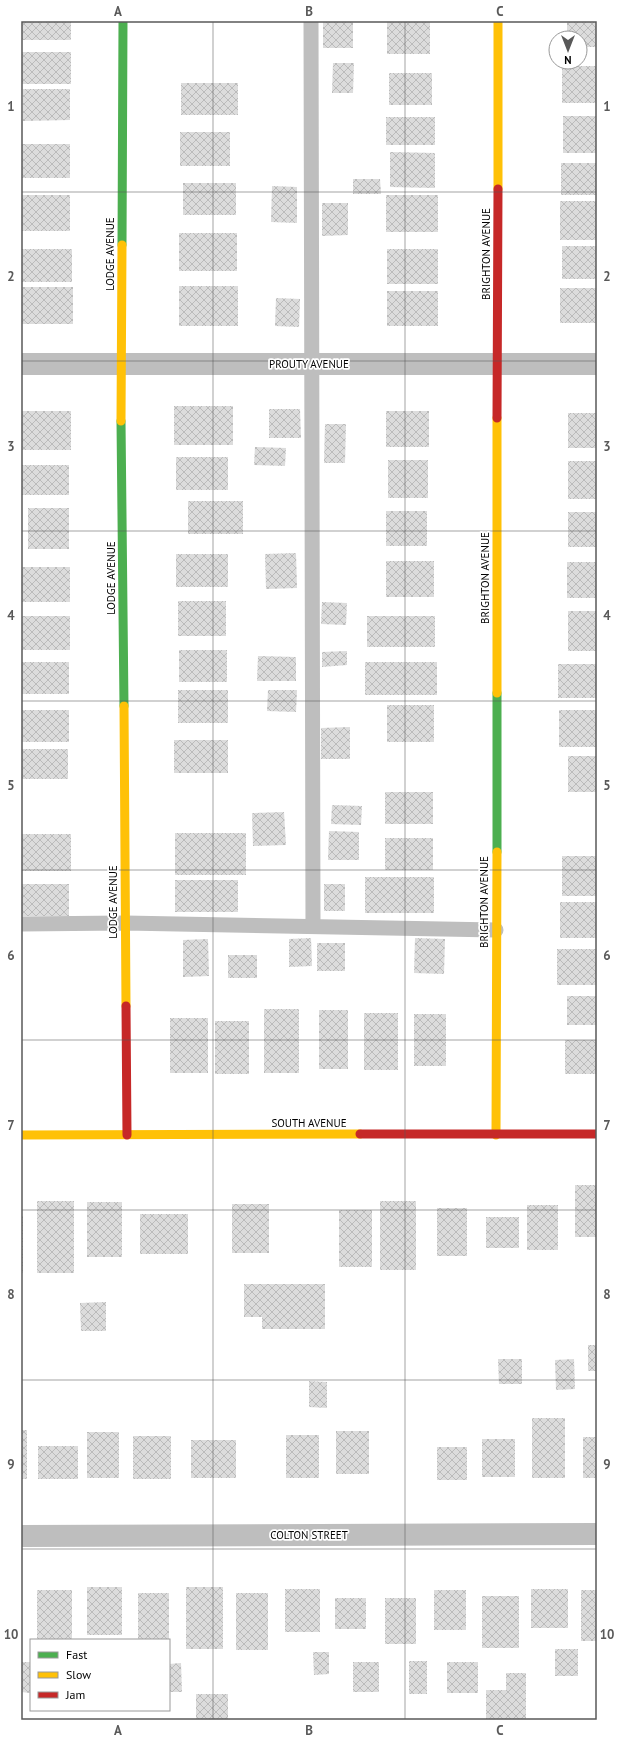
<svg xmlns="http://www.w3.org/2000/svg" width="618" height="1741" font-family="'PT Sans',sans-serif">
<defs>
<pattern id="building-cross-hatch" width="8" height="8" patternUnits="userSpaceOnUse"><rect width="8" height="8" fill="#dcdcdc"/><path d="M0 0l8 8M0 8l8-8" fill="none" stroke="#bbb"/></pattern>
</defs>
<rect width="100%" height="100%" fill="#fff"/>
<path fill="url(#building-cross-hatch)" d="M21 21H71V40H21Z
M323 21H353V48H323Z
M387 21H430V54H387Z
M567 21H597V47H580V38H567Z
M21 52H71V84H21Z
M333 63H354L353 93H332Z
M562 66H597V103H562Z
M389 73H432V105H389Z
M181 83H238V115H181Z
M23 89H70V120L23 121Z
M563 116H597V153H563Z
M386 117H435V145H386Z
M180 132H230V166H180Z
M22 144H70V178H22Z
M390 152 435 153V188L390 187Z
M561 163H597V195H561Z
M353 179H380L381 194H353Z
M183 183H236V215H183Z
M272 186 297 187V223L271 222Z
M22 195H70V231H22Z
M386 195H438V232H386Z
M560 201H597V240H560Z
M322 203H348V235L322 236Z
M179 233H237V271H179Z
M562 246H597V279H562Z
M21 249H72V282H21Z
M387 249H438V284H387Z
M179 286H238V326H179Z
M21 287H73V324H21Z
M560 288H597V323H560Z
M387 291H438V326H387Z
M276 298 300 299 299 327 275 326Z
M174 406H233V445H174Z
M269 409H300L301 438H269Z
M21 411H71V450H21Z
M386 411H429V447H386Z
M568 413H597V448H568Z
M325 424H346L345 463H324Z
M255 447 286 448 285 466 254 465Z
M176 457H228V490H176Z
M388 460H428V498H388Z
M568 461H597V499H568Z
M21 465H69V495H21Z
M188 501H243V534H188Z
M28 508H69V549H28Z
M386 511H427V546H386Z
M568 512H597V547H568Z
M296 553 297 588 266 589 265 554Z
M176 554H228V587H176Z
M386 561H434V597H386Z
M567 562H597V598H567Z
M21 567H70V602H21Z
M178 601H226V636H178Z
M322 602 347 603 346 625 321 624Z
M568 611H597V651H568Z
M21 616H70V650H21Z
M367 616H435V647H367Z
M179 650H227V682H179Z
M347 651V665L322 667V652Z
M258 656 296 657V681H257Z
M21 662H69V694H21Z
M365 662H437V695H365Z
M558 664H597V698H558Z
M178 690H228V723H178Z
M268 690H297L296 712 267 711Z
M387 705H434V742H387Z
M21 710H69V742H21Z
M559 710H597V747H559Z
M350 727V759H321V728Z
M174 740H228V773H174Z
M21 749H68V779H21Z
M568 756H597V792H568Z
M385 792H433V824H385Z
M332 805 362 806 361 825 331 824Z
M284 812 286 845 253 846 252 813Z
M329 831 359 832V860H328Z
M175 833H246V875H175Z
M21 834H71V871H21Z
M385 838H433V870H385Z
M562 856H597V896H562Z
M365 877H434V913H365Z
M175 880H238V912H175Z
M21 884H69V916H21Z
M324 884H345V911H324Z
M560 902H597V938H560Z
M311 938 312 966 289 967V939Z
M415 938 445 939 444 974 414 973Z
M208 939 209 976 183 977V940Z
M317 943H345V971H317Z
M557 949H597V985H557Z
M228 955H257V978H228Z
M567 996H597V1025H567Z
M264 1009H299V1073H264Z
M319 1010H348V1069H319Z
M364 1013H398V1070H364Z
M414 1014H446V1066H414Z
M170 1018H208V1073H170Z
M215 1021H249V1074H215Z
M565 1040H597V1074H565Z
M575 1185H597V1237H575Z
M37 1201H74V1273H37Z
M380 1201H416V1270H380Z
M87 1202H122V1257H87Z
M232 1204H269V1253H232Z
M527 1205H558V1250H527Z
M437 1208H467V1256H437Z
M339 1210H372V1267H339Z
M140 1214H188V1254H140Z
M21 1216H23V1273H21Z
M486 1217H519V1248H486Z
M244 1284H325V1329H262V1317H244Z
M106 1302V1331H81L80 1303Z
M588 1345H597V1371H588Z
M498 1359H522V1384H499Z
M574 1359 575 1389 556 1390 555 1360Z
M309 1381 327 1382V1408L309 1407Z
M532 1418H565V1478H532Z
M21 1430H27V1479H21Z
M336 1431H369V1474H336Z
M87 1432H119V1478H87Z
M286 1435H319V1478H286Z
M133 1436H171V1479H133Z
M583 1437H597V1478H583Z
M482 1439H515V1477H482Z
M191 1440H236V1478H191Z
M38 1446H78V1479H38Z
M437 1447H467V1480H437Z
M87 1587H122V1635H87Z
M186 1587H223V1649H186Z
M285 1589H320V1632H285Z
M531 1589H568V1628H531Z
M37 1590H72V1640H37Z
M434 1590H466V1630H434Z
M581 1590H597V1641H581Z
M138 1593H169V1640H138Z
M236 1593H268V1650H236Z
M482 1596H519V1648H482Z
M335 1598H366V1629H335Z
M385 1598H416V1644H385Z
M555 1649H578V1676H555Z
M313 1652H329V1674L314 1675Z
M409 1661H427V1694H409Z
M21 1662H31L30 1693 21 1692Z
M353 1662H379V1692H353Z
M447 1662H478V1693H447Z
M181 1663 182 1692H169V1664Z
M506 1673H526V1720H486V1690H506Z
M196 1694H228V1720H196Z"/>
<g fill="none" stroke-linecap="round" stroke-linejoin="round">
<path stroke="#bebebe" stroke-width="15" d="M311 21 313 926
M21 924 125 923 496 930"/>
<path stroke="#bebebe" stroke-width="22" d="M21 364H597
M21 1536 597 1534"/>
<path stroke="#4caf50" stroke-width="9" d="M122 245 123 21
M121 421 124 706
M497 852V693"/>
<path stroke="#ffc107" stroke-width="9" d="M498 189V21
M121 421 122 245
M497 693V418
M124 706 126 1006
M21 1135 360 1134
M496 1135 497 852"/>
<path stroke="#c62828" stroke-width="9" d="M497 418 498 189
M126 1006 127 1135
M360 1134H597"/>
</g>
<path fill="none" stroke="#595959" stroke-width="1" stroke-opacity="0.55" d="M213 21V1720M405 21V1720M21 192H597M21 361H597M21 531H597M21 701H597M21 870H597M21 1040H597M21 1210H597M21 1380H597M21 1549H597"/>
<g text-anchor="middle" stroke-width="3.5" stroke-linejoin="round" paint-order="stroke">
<g font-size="11" fill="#000" stroke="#fff">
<text transform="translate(110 254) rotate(-90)" y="4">LODGE AVENUE</text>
<text transform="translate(486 254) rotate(-90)" y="4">BRIGHTON AVENUE</text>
<text x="309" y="368">PROUTY AVENUE</text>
<text transform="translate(111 578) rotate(-90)" y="4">LODGE AVENUE</text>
<text transform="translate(485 578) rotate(-90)" y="4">BRIGHTON AVENUE</text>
<text transform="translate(113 902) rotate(-90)" y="4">LODGE AVENUE</text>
<text transform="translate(484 902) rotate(-90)" y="4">BRIGHTON AVENUE</text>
<text x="309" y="1127">SOUTH AVENUE</text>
<text x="309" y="1539">COLTON STREET</text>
</g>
</g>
<rect width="618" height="1741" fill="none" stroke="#ffffff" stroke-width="44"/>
<rect x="30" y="1639" width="140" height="72" fill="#ffffff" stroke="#999999"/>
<rect x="38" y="1652" width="20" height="6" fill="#4caf50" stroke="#999999"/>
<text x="66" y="1659" font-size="12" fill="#000000">Fast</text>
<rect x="38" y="1672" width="20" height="6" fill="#ffc107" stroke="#999999"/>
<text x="66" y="1679" font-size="12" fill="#000000">Slow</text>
<rect x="38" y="1692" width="20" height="6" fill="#c62828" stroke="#999999"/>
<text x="66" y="1699" font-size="12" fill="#000000">Jam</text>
<g transform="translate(568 50) rotate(180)"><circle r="19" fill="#ffffff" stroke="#999999"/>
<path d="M0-3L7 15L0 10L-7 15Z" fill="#595959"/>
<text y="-6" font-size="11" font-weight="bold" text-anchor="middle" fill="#000000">N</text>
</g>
<rect x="22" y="22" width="574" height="1697" fill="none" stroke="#595959" stroke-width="1.5"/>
<g font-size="13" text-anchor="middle" font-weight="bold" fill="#595959">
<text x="118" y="16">A</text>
<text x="309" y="16">B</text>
<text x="500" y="16">C</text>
<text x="11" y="111">1</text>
<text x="607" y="111">1</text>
<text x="11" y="281">2</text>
<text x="607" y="281">2</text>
<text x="11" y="451">3</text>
<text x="607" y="451">3</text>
<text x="11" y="620">4</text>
<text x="607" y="620">4</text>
<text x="11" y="790">5</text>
<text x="607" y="790">5</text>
<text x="11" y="960">6</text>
<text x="607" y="960">6</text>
<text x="11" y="1130">7</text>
<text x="607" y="1130">7</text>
<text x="11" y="1299">8</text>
<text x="607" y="1299">8</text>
<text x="11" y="1469">9</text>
<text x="607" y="1469">9</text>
<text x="11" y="1639">10</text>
<text x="607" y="1639">10</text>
<text x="118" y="1735">A</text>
<text x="309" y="1735">B</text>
<text x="500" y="1735">C</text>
</g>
</svg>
